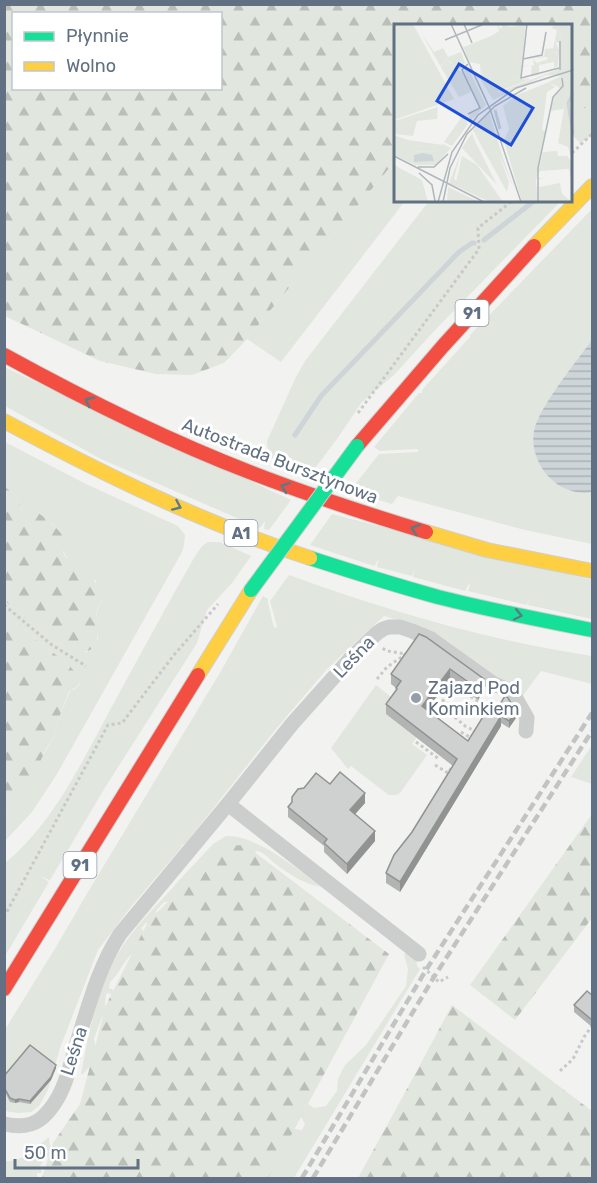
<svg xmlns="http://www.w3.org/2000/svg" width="597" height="1183" font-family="Rubik,sans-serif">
<defs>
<pattern id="forest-firs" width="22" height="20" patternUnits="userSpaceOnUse" patternTransform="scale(1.5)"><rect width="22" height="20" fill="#e1e6de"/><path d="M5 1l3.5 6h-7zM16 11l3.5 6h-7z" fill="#babfb9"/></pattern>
<pattern id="water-rules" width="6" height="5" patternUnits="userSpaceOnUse" patternTransform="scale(1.5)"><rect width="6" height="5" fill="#ced5d8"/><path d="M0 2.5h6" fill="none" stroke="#abb1b5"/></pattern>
</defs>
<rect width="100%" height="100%" fill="#f2f3f0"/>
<path fill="#e1e6de" d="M592 106V136L580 143 572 135V112Z
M396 160V201H405L281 362 247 339 278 301Z
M429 201H561L436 329 394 375 362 402 337 439 309 476 272 458 268 453 267 441 296 377 305 361Z
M592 209V544L525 530 398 496 392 504 350 491 379 454 418 452V449L380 451 374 447 419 393H422V390L468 339 470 338V335Z
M4 367 291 500 269 530 264 529 265 521 260 528 101 459 5 406Z
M5 442 86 484 178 526 185 535 184 545 182 552 57 774 32 812 5 841V814L18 799 55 735 57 723 70 691 75 689 80 684 66 662 37 641 5 612V601L56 643 71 652H87L98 640 97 634 100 627C96 616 95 612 102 602L96 588V581L81 564 69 560 62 550 66 544V541L59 531 52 523 35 518 34 529 31 531 28 529 18 500 14 494 5 487Z
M332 514 592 580V619L528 605 529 598 527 605 468 591 470 585 469 584 465 591 413 577 414 569 412 576 377 567 378 559 375 565 374 566 310 545Z
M208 542H220L251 556 232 583 207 610 197 643 106 786 50 880H49L40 876 49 882 5 956V863C52 825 82 762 110 710 138 659 165 608 194 558L202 546Z
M289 575C387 611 488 640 592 656V684L541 671 516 705 420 627 384 616 327 669 276 729 185 844 182 845 181 848 130 908 98 950 60 1048 48 1090 39 1106 31 1112 18 1113 5 1111 4 1031 56 947 85 897 221 671 263 596 268 599V602L274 628 277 627 270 601Z
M376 685 396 701 417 737 412 744 427 755 400 793 396 795H389L386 793 351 766 348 769 331 748Z
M592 745V784L571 777Z
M226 836C255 834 299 870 322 887 305 885 287 873 273 862 268 857 264 853 257 851L177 901 164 902 156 911 159 921 155 925 146 923 141 928 146 934C142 945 132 952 125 962 120 969 117 976 110 982L109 988 116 991 115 999 109 993 106 994 105 1005 110 1012 102 1017 94 1039 97 1052 95 1060 83 1074H81C88 1037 95 998 112 964 126 937 146 916 166 895 181 878 197 861 213 844Z
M408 950 416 959 417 966 420 969 294 1178H260L288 1128 302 1130 305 1124 295 1106 301 1099 314 1108 326 1106 337 1091 338 1079 345 1065 366 1045 406 986 408 969 404 955Z
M49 1137 51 1155 44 1159 40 1166 42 1173H37V1178H5V1161C22 1163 36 1147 49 1137Z"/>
<path fill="url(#forest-firs)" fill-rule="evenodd" d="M4 5H592V106L572 112V26H396V160L278 301 247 339 224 363 192 375 156 374 100 361 5 316ZM14 14H220V88H14Z
M5 487 14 494 18 500 28 529 31 531 34 529V518L36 514 38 513C46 518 64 533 66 542 67 545 64 548 62 550 68 565 76 559 85 567 96 576 97 590 102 602 94 612 96 616 100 627L97 634V644C91 652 82 653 72 652 62 651 16 610 5 601Z
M5 612 37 641 66 662 81 679C79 686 76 688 69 691L57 723 55 735 46 749 33 777 18 799 5 814Z
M592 814V918L515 1020 470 985Z
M245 845 389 954 268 1178H42L53 1143 80 1104 106 1005 148 922 222 846Z
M452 1005 592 1111V1178H358L414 1076Z"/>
<path fill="url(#water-rules)" d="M592 340V492C577 495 561 489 550 478 538 466 531 448 534 431 539 407 576 362 592 340Z"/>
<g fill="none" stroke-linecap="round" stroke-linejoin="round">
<path stroke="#ced5d8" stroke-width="5" d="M484 240 534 201
M295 435 321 396 459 252 472 243H474"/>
<defs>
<path id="fast" d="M310 558C353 572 395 585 438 597 489 610 541 620 592 630"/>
<path id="slow" d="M534 246 592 186
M4 421C103 474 203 523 310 558
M426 532 487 550 592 571
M198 675 251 590"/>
<path id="jam" d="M4 355C84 399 166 440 252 473 309 495 367 514 426 532
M357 446 443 346 534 246
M4 989 198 675"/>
</defs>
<use href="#fast" stroke="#cfd0cf" stroke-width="16"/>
<use href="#slow" stroke="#cfd0cf" stroke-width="16"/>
<use href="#jam" stroke="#cfd0cf" stroke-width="16"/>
<path stroke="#c9c9ca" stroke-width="3" stroke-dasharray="3 3" stroke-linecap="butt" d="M572 153 592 134
M358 413 479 249 478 228 512 201
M4 605 52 645 86 666
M377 679 387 667 406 654 387 651 382 648
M461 732 471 738 469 740
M474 733 475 731 465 726 442 706C443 698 446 693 454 689L465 693 481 703
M416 742 439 759
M435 765 448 773 453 765
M4 917 108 725 122 723 174 655 218 604
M423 967 439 982 448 977
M560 1071 573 1059 584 1037 592 1026"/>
<path stroke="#cccdcd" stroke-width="15" d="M228 804 419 954
M4 1124C19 1127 32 1127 43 1117 63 1099 69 1070 76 1046 88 1008 98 968 120 934L228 804 292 724 350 659 377 633 383 629 389 627H400L412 631 431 639 494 684 506 689 515 697 527 718 526 731"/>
<use href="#fast" stroke="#16e098" stroke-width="14"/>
<use href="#slow" stroke="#ffcf43" stroke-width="14"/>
<use href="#jam" stroke="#f24e42" stroke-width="14"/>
<path stroke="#c2c3c3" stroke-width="4.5" stroke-dasharray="9 4.5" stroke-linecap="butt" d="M302 1178 426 970 592 713
M313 1178 434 977 592 731"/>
<defs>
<path id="fast-bridge" d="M251 590 357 446"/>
</defs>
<use href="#fast-bridge" stroke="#cfd0cf" stroke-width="16" stroke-linecap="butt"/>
<use href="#fast-bridge" stroke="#16e098" stroke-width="14"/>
</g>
<path fill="#b2b3b3" d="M419 634 484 689 478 700 450 679 427 710 468 741 495 712 516 718 509 728 501 723V726L400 892 386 883V873L412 832 453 766 386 714V704L396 690V688L391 684V674Z
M365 803 355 814 375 841 347 874 324 852V846L288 817V807Z
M592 995V1027L574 1012V1005Z
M56 1068 51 1080 30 1104 19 1102 15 1103 10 1102 4 1090V1076Z"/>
<path fill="#919292" d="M450 669V679L422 716V706Z
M484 679V689L478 700V689Z
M516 711V718L509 728V721Z
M501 716V726L400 892V882Z
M365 793V803L350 820V810Z
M375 831V841L347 874V864Z
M56 1065V1068L51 1080 30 1104V1101Z
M19 1099V1102L15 1103V1100Z"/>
<path fill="#cfd0d0" stroke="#919292" stroke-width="1.5" d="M419 634 426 637 484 679 478 689 450 669 422 706 468 741 489 707 501 716 400 882 386 873 394 855 412 832 457 759 386 704 397 689 396 688 401 681 391 674Z
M505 696 508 698 516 711 509 721 495 712Z
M340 772 365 793 350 810 375 831 347 864 324 843 327 839 288 807 292 802V797L298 789 304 788 316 773 330 784Z
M587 991 592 995V1020L574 1005Z
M30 1045 56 1065 51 1077 30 1101 19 1099 15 1100 10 1098 4 1087V1076Z"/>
<defs><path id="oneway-chevron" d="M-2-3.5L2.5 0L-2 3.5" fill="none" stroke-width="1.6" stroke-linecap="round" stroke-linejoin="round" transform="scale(1.5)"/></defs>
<g stroke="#5a7b84">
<use href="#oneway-chevron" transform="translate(89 401) rotate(-153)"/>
<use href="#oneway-chevron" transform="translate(285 487) rotate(-160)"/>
<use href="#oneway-chevron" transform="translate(177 506) rotate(24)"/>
<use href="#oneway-chevron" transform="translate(415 529) rotate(-163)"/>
<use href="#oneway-chevron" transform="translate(518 615) rotate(12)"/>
</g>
<circle fill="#949ea8" stroke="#fff" stroke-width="2" cx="416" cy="698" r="6"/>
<g text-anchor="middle" stroke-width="6" stroke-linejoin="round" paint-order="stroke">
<g fill="#fff" stroke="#909ba8" stroke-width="1.5">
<rect x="455.5" y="300" width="33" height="26" rx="4.5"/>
<rect x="224.5" y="520" width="33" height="26" rx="4.5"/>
<rect x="63.5" y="852" width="33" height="26" rx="4.5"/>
</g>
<g font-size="16" font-weight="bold" fill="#617082">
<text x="472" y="319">91</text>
<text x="241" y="539">A1</text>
<text x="80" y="871">91</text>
</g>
<g font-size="18" fill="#617082" stroke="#fff">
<text transform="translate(280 461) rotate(21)" y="6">Autostrada Bursztynowa</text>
<text transform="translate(354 657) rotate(-46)" y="6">Leśna</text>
<text transform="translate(74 1051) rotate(-72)" y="6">Leśna</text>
</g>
<g font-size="18" fill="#617082" stroke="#fff" text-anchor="start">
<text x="428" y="694">Zajazd Pod<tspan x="428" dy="21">Kominkiem</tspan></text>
</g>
</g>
<g transform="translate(394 24)">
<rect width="178" height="178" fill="#f2f3f0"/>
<path d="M169 0H178V160L175 145 146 147 143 153 149 128 163 127 164 132H173L178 138 174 123 164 119 170 85 156 87 160 72 168 65 155 58 167 52 152 51 99 76 87 56 86 40 75 38 69 23 73 22 75 34 87 39 88 53 95 64 124 54 131 12 127 55 135 54 95 65 105 68 165 45V19L161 18 164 10 166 15ZM26 7 40 28 49 24 54 33 67 28 71 39 66 45 55 43 58 39 52 35 47 42 65 74ZM162 24 160 38 145 41V51L137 52 138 41 129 43 128 53 129 42 140 41 139 35 143 39 154 35 153 33 130 35 150 32 151 25ZM74 44 92 81 75 98 76 90 86 85 69 47ZM95 88 109 134 120 164 105 130 98 129 100 122 88 123 79 106ZM69 91 74 100 58 122 50 118ZM78 109 82 119 103 161 68 124ZM49 120 57 124 42 141H22L0 131V127L16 135 19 127 39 128ZM67 128 60 155 96 178 55 159ZM144 154H152L144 155 145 163 166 159 168 170 178 178H144ZM54 163 77 174 85 178H53Z" fill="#e1e6de"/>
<path d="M0 0H19L60 75 0 96ZM109 0 117 3 132 0 126 53 115 57 137 55 100 69 89 56 87 40 75 34 70 23 97 12 105 7 103 1 107 5ZM163 0H172L170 10 167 8 166 16 164 12 161 17 165 26 164 42 160 44V31H156L163 29 159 25 163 6 157 4ZM52 35 73 53 77 68 65 73 47 43ZM155 58 161 63 153 68 148 106 152 107 142 157 144 178H128L110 117 115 105 109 82 121 72ZM44 83 43 95 23 97 19 112 0 110V97ZM0 111 14 116 49 121 39 128 19 127 16 136 0 127ZM90 119 101 122 98 129 105 130 115 158 113 168 88 123ZM68 132 83 141 109 178H96L62 158ZM0 141 28 156 34 178H0Z" fill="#e1e6de"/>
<path d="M29 129 38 131 40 137 20 138V131Z" fill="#ced5d8"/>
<path fill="none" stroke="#ced5d8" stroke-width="3" d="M179 69 174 79 179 110M101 86 106 105"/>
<path fill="none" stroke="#afb7bd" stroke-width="1.5" d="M57 0 96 85 127 178M70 0 78 19M133 0 127 54 165 44M51 16 90 0M129 35 148 31 152 8M74 40 68 46 86 84 74 90M166 46V17M0 132 90 178M24 143H40L54 130M25 149 38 161 41 177M44 178 58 128 84 91 122 64 179 46M49 178 56 144 73 110 101 82 132 64M144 178V144L159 73 169 62 168 54"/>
<path fill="#1d4ed8" fill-opacity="0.15" stroke="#1d4ed8" stroke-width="3" d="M65 40 139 84 117 121 43 77Z"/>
<rect width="178" height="178" fill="none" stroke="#617082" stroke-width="3"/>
</g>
<rect width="597" height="1183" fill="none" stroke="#617082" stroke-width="12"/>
<rect x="12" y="12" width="210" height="78" fill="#ffffff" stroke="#c0c6cd" stroke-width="1.5"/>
<rect x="24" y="32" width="30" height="9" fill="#16e098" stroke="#c0c6cd" stroke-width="1.5"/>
<text x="66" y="42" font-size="18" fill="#617082">Płynnie</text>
<rect x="24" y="62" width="30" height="9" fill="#ffcf43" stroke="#c0c6cd" stroke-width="1.5"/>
<text x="66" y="72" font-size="18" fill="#617082">Wolno</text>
<path d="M15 1159v9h123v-9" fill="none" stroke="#617082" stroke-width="3"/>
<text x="24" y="1159" font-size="18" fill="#617082" stroke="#ffffff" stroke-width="4.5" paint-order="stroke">50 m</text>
</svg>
